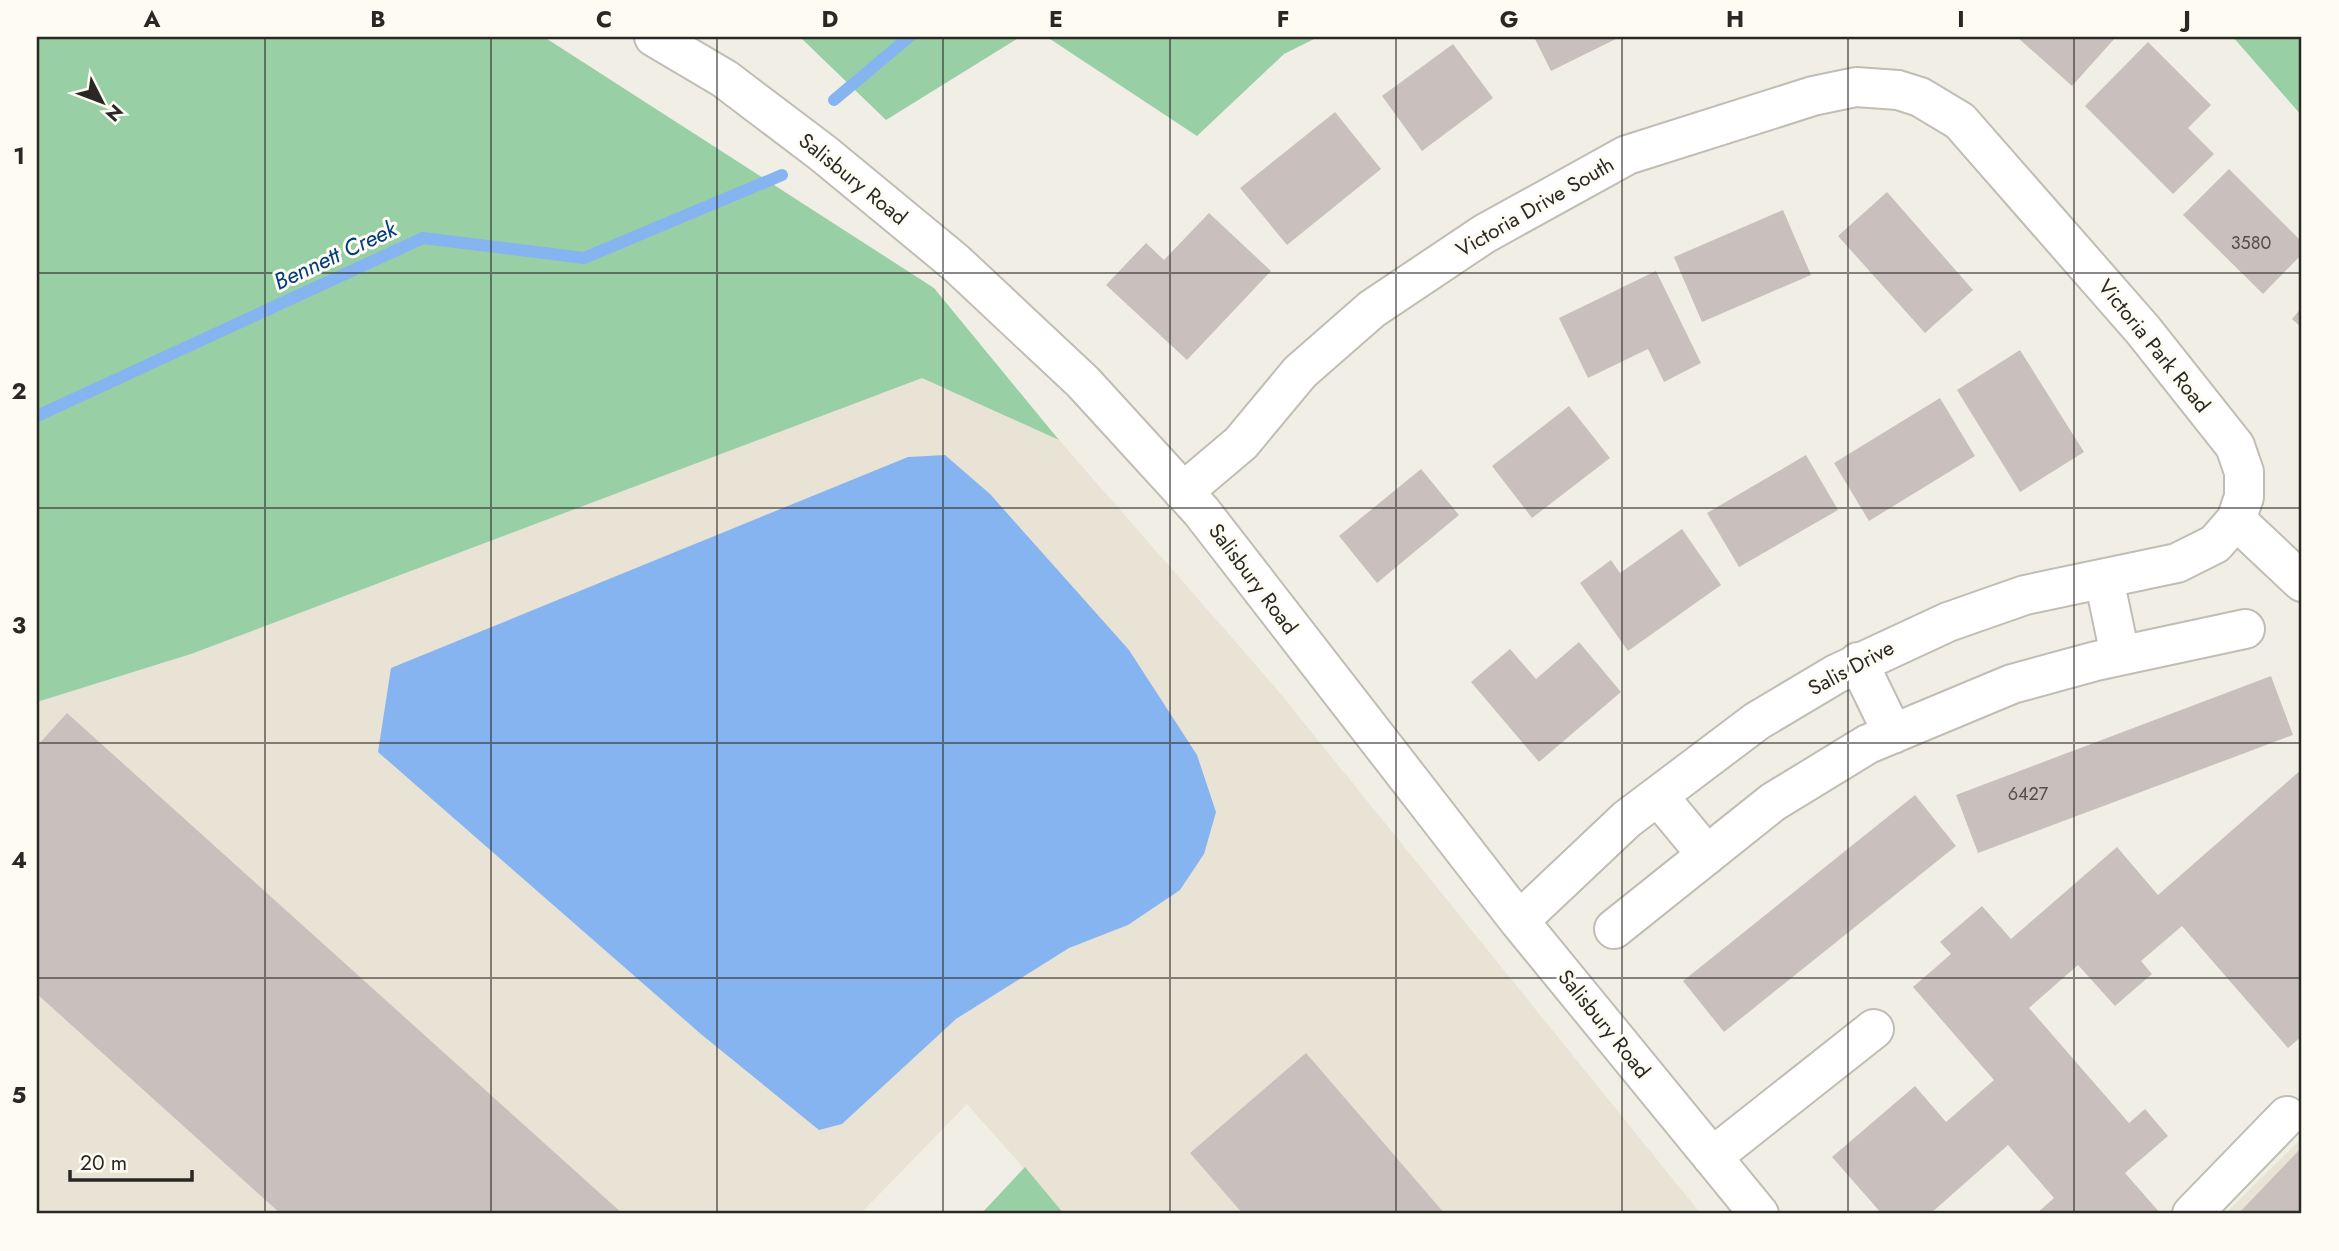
<svg xmlns="http://www.w3.org/2000/svg" width="2339" height="1251" font-family="Jost,sans-serif">
<rect width="100%" height="100%" fill="#f1eee6"/>
<path fill="#e8e3d4" d="M922 377 1059 440 1275 687 1701 1214H1064L967 1104 860 1214H37V702L191 654Z
M2302 1138V1214H2225Z"/>
<path fill="#98cfa4" d="M37 37H544L934 288 1059 440 922 378 191 654 37 702Z
M800 37H1020L886 120Z
M1047 37H1318L1284 54 1197 136Z
M2233 37H2302V116Z
M1025 1167 1064 1214H981Z"/>
<path fill="#86b4f1" d="M945 455 990 494 1129 650 1197 755 1216 812 1204 854 1180 890 1128 925 1069 948 956 1019 842 1124 819 1130 702 1035 378 752 391 668 908 457Z"/>
<g fill="none" stroke-linecap="round" stroke-linejoin="round">
<path stroke="#86b4f1" stroke-width="12" d="M834 100 909 37
M37 416 423 238 584 258 782 175"/>
</g>
<path fill="#c9c0be" d="M1534 37H1620L1551 71Z
M2017 37H2116L2072 86Z
M2148 42 2211 105 2188 128 2214 154 2173 194 2085 106Z
M1453 44 1493 98 1422 151 1382 96Z
M1335 112 1381 169 1287 245 1240 188Z
M2229 169 2302 242V254L2263 294 2183 215Z
M1887 192 1973 290 1925 333 1838 236Z
M1783 210 1811 275 1702 322 1674 257Z
M1209 213 1271 271 1187 360 1106 285 1146 243 1164 260Z
M1656 271 1701 363 1664 382 1648 349 1588 378 1559 318Z
M2302 307V328L2292 319Z
M2020 350 2084 452 2020 492 1957 390Z
M1940 398 1975 456 1869 521 1834 463Z
M1569 406 1610 458 1532 518 1492 466Z
M1806 455 1838 510 1739 567 1707 513Z
M1421 469 1459 515 1377 583 1339 536Z
M1682 529 1721 585 1628 651 1580 583 1611 560 1620 573Z
M1579 642 1621 692 1539 762 1471 682 1510 649 1536 679Z
M2271 676 2293 735 1978 853 1956 795Z
M67 713 623 1214H281L37 994V746Z
M2302 769V1036L2288 1048 2182 926 2141 961 2152 974 2115 1006 2078 965 2029 1008 2129 1123 2145 1109 2168 1136 2125 1173 2161 1214H2036L2054 1198 2008 1145 1930 1214H1882L1832 1157 1915 1086 1946 1122 1994 1080 1913 987 1951 954 1940 942 1982 906 2011 939 2117 847 2158 895Z
M1915 795 1956 846 1724 1032 1683 981Z
M1306 1053 1445 1214H1243L1190 1153Z
M2302 1147V1214H2238Z"/>
<g fill="none" stroke-linecap="round" stroke-linejoin="round">
<defs>
<path id="minor" d="M654 37 725 79 824 154 956 263 1083 382 1201 511 1519 921 1759 1214
M1183 492 1241 443 1300 372 1372 309 1484 234 1627 155 1813 96 1856 87 1898 90 1920 97 1960 121 2143 330 2235 446 2244 472V497L2236 520 2215 544 2177 563 2025 595 1948 622 1836 674 1757 721 1627 819 1519 921
M2236 520 2302 582
M2104 579 2120 655
M1858 662 1893 734
M1658 796 1707 855
M1614 929 1773 802 1868 744 2012 684 2096 661 2245 629
M1712 1157 1874 1029
M2192 1214 2287 1116"/>
</defs>
<use href="#minor" stroke="#c0bdb5" stroke-width="42"/>
<use href="#minor" stroke="#fff" stroke-width="38"/>
</g>
<path fill="none" stroke="#292825" stroke-width="2" stroke-opacity="0.55" d="M265 37V1214M491 37V1214M717 37V1214M943 37V1214M1170 37V1214M1396 37V1214M1622 37V1214M1848 37V1214M2074 37V1214M37 273H2302M37 508H2302M37 743H2302M37 978H2302"/>
<g text-anchor="middle" stroke-width="6" stroke-linejoin="round" paint-order="stroke">
<g font-size="18" fill="#514e4b">
<text x="2251" y="249">3580</text>
<text x="2028" y="800">6427</text>
</g>
<g font-size="21" fill="#292825" stroke="#fefbf3">
<text transform="translate(853 179) rotate(39)" y="7">Salisbury Road</text>
<text transform="translate(1535 207) rotate(-30)" y="7">Victoria Drive South</text>
<text transform="translate(2154 346) rotate(51)" y="7">Victoria Park Road</text>
<text transform="translate(1253 579) rotate(53)" y="7">Salisbury Road</text>
<text transform="translate(1851 668) rotate(-28)" y="7">Salis Drive</text>
<text transform="translate(1604 1024) rotate(51)" y="7">Salisbury Road</text>
</g>
<g font-size="23" font-style="italic" fill="#003c7e" stroke="#fefbf3">
<text transform="translate(335 255) rotate(-25)" y="8">Bennett Creek</text>
</g>
</g>
<rect width="2339" height="1251" fill="none" stroke="#fefbf3" stroke-width="77"/>
<g transform="translate(102 102) rotate(132)" stroke="#fefbf3" stroke-width="5" paint-order="stroke">
<path d="M0-5L12 26L0 18L-12 26Z" fill="#292825"/>
<text y="-10" font-size="19" font-weight="bold" text-anchor="middle" fill="#292825">N</text>
</g>
<path d="M70 1170v10h122v-10" fill="none" stroke="#292825" stroke-width="3.5"/>
<text x="80" y="1170" font-size="21" fill="#292825" stroke="#fefbf3" stroke-width="5" paint-order="stroke">20 m</text>
<rect x="38" y="38" width="2262" height="1174" fill="none" stroke="#292825" stroke-width="2.5"/>
<g font-size="23" text-anchor="middle" font-weight="bold" fill="#292825">
<text x="152" y="27">A</text>
<text x="378" y="27">B</text>
<text x="604" y="27">C</text>
<text x="830" y="27">D</text>
<text x="1056" y="27">E</text>
<text x="1283" y="27">F</text>
<text x="1509" y="27">G</text>
<text x="1735" y="27">H</text>
<text x="1961" y="27">I</text>
<text x="2187" y="27">J</text>
<text x="19" y="164">1</text>
<text x="19" y="399">2</text>
<text x="19" y="633">3</text>
<text x="19" y="868">4</text>
<text x="19" y="1103">5</text>
</g>
</svg>
